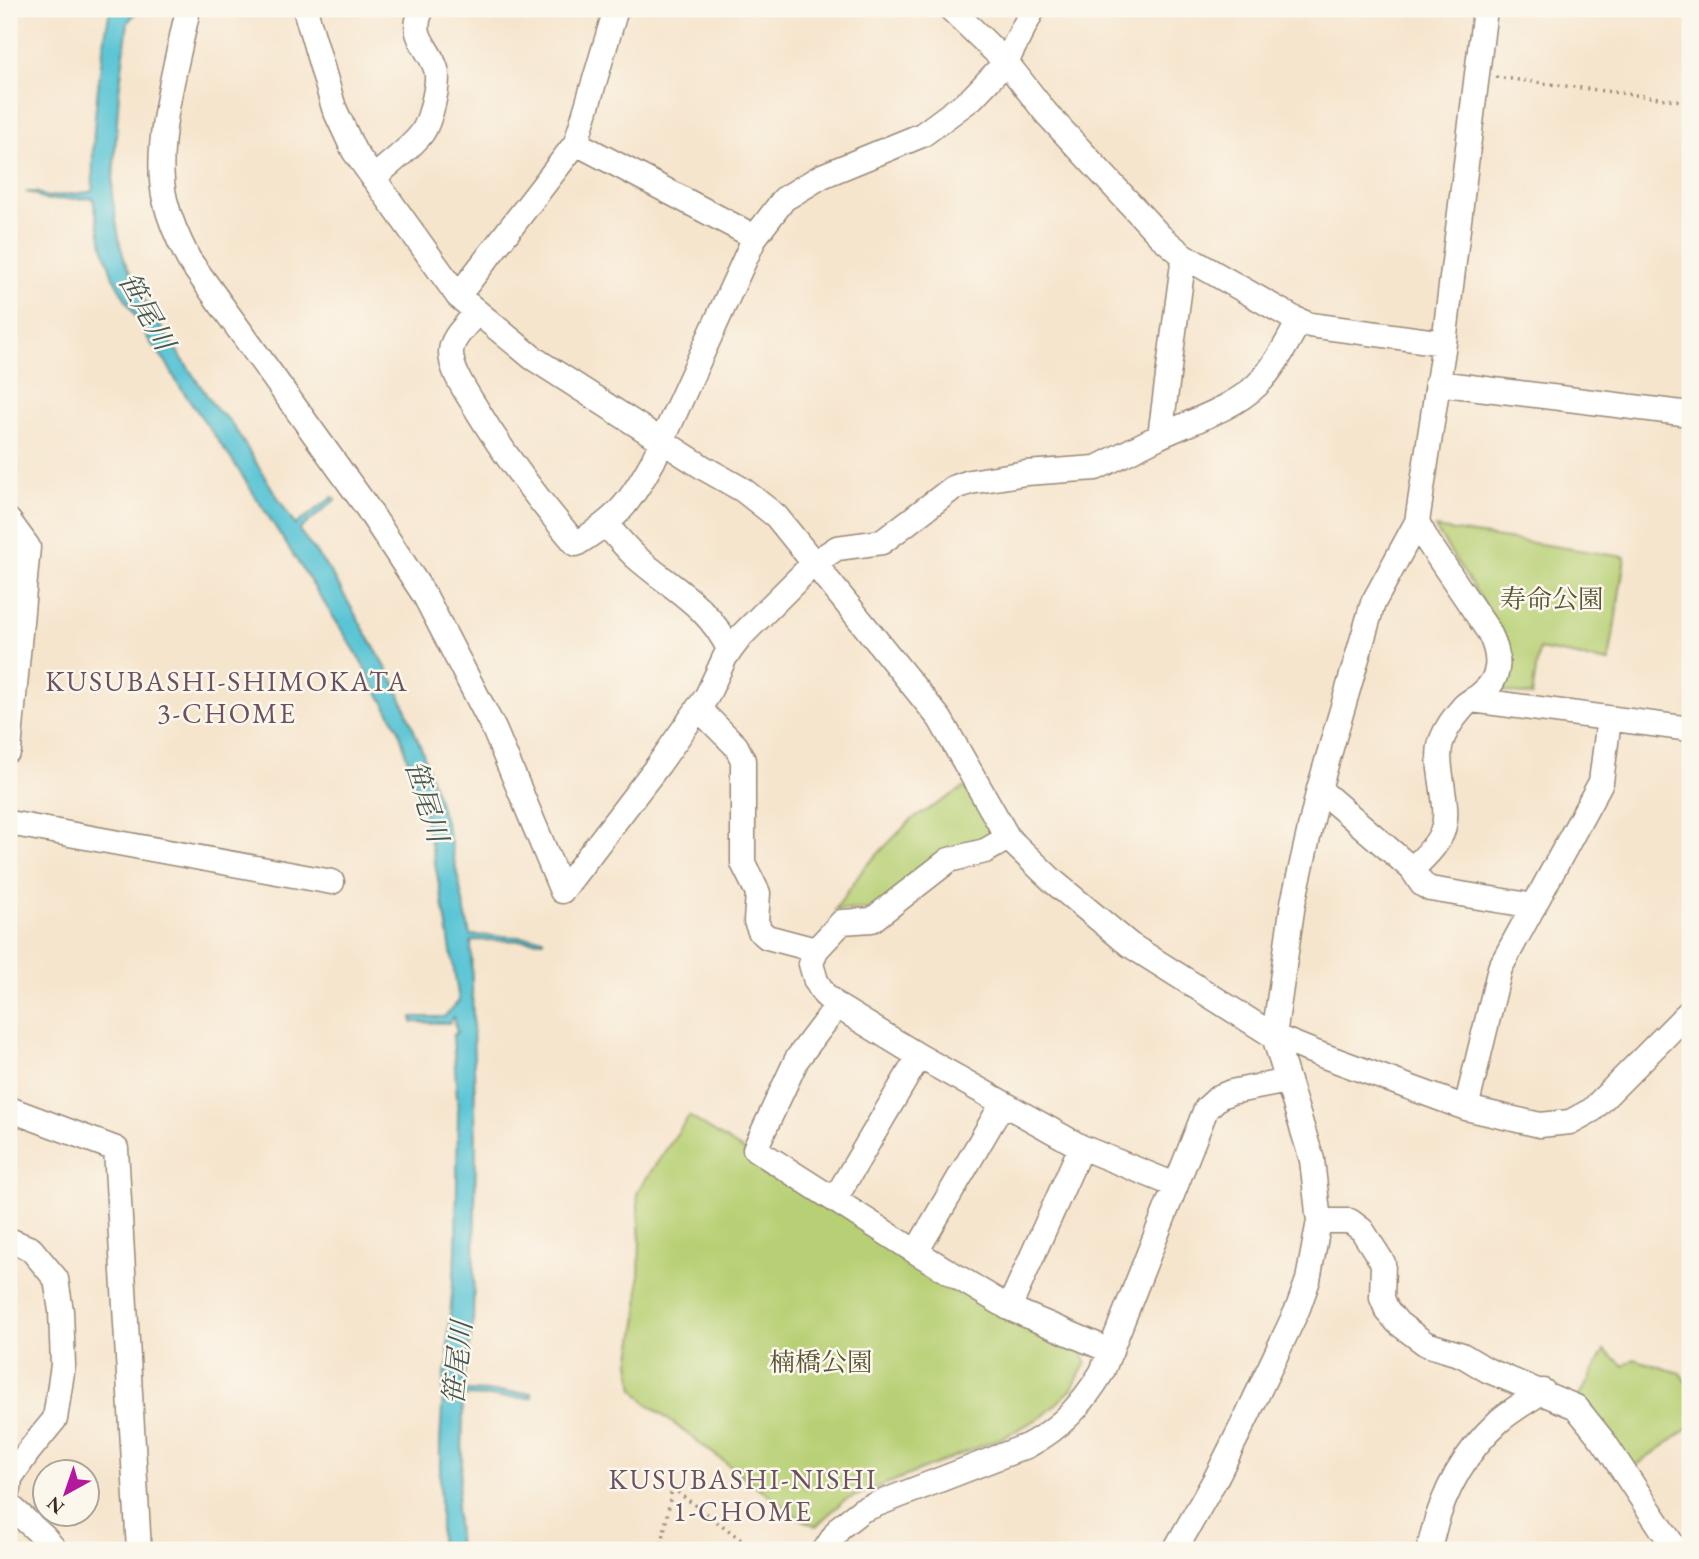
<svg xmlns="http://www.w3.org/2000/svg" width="1699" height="1559" font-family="'EB Garamond','Noto Serif JP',serif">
<rect width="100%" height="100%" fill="#fbf7ec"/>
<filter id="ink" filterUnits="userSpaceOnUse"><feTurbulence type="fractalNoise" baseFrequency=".0143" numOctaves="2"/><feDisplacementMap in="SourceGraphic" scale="14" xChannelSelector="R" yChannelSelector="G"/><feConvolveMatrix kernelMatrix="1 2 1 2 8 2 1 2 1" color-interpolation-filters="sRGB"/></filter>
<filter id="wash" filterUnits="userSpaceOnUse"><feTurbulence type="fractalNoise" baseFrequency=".00686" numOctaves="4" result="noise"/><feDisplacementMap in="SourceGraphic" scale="28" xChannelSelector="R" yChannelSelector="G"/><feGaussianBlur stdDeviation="1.57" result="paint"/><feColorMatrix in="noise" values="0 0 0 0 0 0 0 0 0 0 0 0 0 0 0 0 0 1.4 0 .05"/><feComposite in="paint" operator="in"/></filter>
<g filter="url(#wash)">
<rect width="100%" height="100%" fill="#f6e5cd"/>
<path fill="#b8d074" stroke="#7a7d49" stroke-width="2" d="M1435 528 1625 557 1609 662 1539 649 1532 696 1502 691 1510 663 1503 633Z
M965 787 996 832 875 909 835 910 864 868 911 820Z
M689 1116 1004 1316 1083 1353 1086 1363 1071 1390 1043 1416 1006 1436 843 1501 816 1526 799 1518 645 1402 634 1389 630 1362 638 1317 640 1240 637 1192Z
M1604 1350 1624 1366 1634 1359 1680 1373 1690 1388V1427L1630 1470 1579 1398Z"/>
<path fill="#5ac5d5" stroke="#4a787a" stroke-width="2" d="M110 9H139L128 22 119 92 112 196 120 244 125 262 150 311 216 409 230 421 295 525 333 497 336 499 299 530 333 576 396 685 423 753 448 831 470 935 543 938V941L474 940 471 942 476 1149 473 1324 462 1391 532 1393V1398L461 1396 463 1411 462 1464 456 1510 459 1550H440V1443L444 1374 449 1361 448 1336 456 1252 458 1114 453 1036 457 1032 453 1017 449 1023 412 1022V1017H444L459 1001 446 920 430 838 399 730 354 649 234 463 178 384 166 362 150 342 113 277 102 243 93 198 44 200 35 194 26 192H36L47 197 90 192 93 189C91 129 99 68 110 9Z"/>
</g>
<g filter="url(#ink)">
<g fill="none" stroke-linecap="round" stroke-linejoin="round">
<defs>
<path id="minor" d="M188 9C177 64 152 146 165 200 170 221 179 241 189 260L366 506 425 596 494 729 562 891 659 764 707 696 725 657 742 635 814 563 837 548 882 542 953 488 970 482 1026 473 1096 468 1160 436 1184 256
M305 9 334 108 354 151 458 296 533 358 704 468 743 490 776 516 940 719 1008 838 1054 882 1130 945 1274 1036 1316 1053 1466 1108 1540 1125 1570 1122 1592 1110 1690 1011
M951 9 1006 62 1046 113 1160 236 1184 256 1293 318 1310 325 1444 343
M576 143 755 237
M373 178C387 166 412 147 422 133 430 122 440 82 436 69 429 46 408 37 422 9
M458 296 576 143 616 9
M477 312C469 323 451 337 451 352 451 371 465 390 474 405 504 455 538 500 576 544 618 518 629 504 653 461L755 237 784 199 822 176 922 135 972 98 1006 62 1033 9
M1437 383 1690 414
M1160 436C1192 421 1232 409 1257 385 1275 367 1287 343 1299 321
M9 521 28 547 9 750
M606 525C616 535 625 547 636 557 672 589 708 604 730 651
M1472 700 1690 729
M698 708 736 746 743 760V863L758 893 756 921 760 931 767 937 816 950
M1319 789 1412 869 1422 884 1430 889 1534 906
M9 823 332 882
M1008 838 985 851 949 860 872 920 842 922 816 950 811 964 816 981 824 994 837 1006 919 1056 1081 1147 1175 1185
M1412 869C1454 831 1447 821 1440 769 1439 758 1438 748 1443 737 1447 727 1456 715 1464 706 1469 701 1476 699 1481 694 1503 677 1500 654 1489 632L1428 542 1417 522
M837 1006 797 1059 755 1149 916 1252 1009 1308 1111 1351
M1466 1108 1500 968 1601 782 1609 719
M9 1109 116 1149 139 1550
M835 1199 919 1056
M1319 1221H1350L1362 1230 1383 1263 1382 1298 1387 1310 1398 1323 1426 1344 1462 1355 1487 1370 1576 1407 1604 1442 1676 1550
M9 1240 31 1249 56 1279 61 1311 63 1365 55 1419 28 1452 10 1478 9 1489
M916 1252 1003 1103
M1009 1308 1081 1147
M9 1505 44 1537 55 1550
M825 1550 840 1527 862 1510 1027 1446C1061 1428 1082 1405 1102 1372L1206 1109 1219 1097 1231 1092 1288 1081
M1175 1550 1216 1478 1246 1418 1298 1308 1308 1280 1319 1221 1312 1160 1274 1036 1293 903 1319 789 1373 603 1417 522 1444 343 1485 9
M1429 1550C1439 1500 1460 1457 1498 1422 1511 1410 1528 1401 1543 1391"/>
</defs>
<use href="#minor" stroke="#988876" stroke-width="27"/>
<path stroke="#988876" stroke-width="3.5" stroke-dasharray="2 5" stroke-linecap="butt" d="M1496 77 1690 102
M661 1550 672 1488 755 1550"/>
<use href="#minor" stroke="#fff" stroke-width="24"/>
</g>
</g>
<g text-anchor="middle" stroke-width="5" stroke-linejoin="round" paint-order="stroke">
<g font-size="26" fill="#5a5434" stroke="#fbf7ec">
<text x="1552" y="608">寿命公園</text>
<text x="821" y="1371">楠橋公園</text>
</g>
<g font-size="28" font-style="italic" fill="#445855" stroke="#fbf7ec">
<text transform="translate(147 311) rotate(61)" y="10">笹尾川</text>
<text transform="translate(427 801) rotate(73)" y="10">笹尾川</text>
<text transform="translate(457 1363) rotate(-84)" y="10">笹尾川</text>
</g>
<g font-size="28" letter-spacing="2" fill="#6c505f" stroke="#fbf7ec">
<text x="227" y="691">KUSUBASHI-SHIMOKATA<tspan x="227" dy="32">3-CHOME</tspan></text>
<text x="743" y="1489">KUSUBASHI-NISHI<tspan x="743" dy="32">1-CHOME</tspan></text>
</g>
</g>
<rect width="1699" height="1559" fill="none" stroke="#fbf7ec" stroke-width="35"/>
<g transform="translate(66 1493) rotate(220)"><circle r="33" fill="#fbf7ec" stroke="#aea59a" stroke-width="2"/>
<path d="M0-5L12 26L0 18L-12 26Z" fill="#b5179e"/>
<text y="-10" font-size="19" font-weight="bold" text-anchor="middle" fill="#3b2a1e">N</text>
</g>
</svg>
